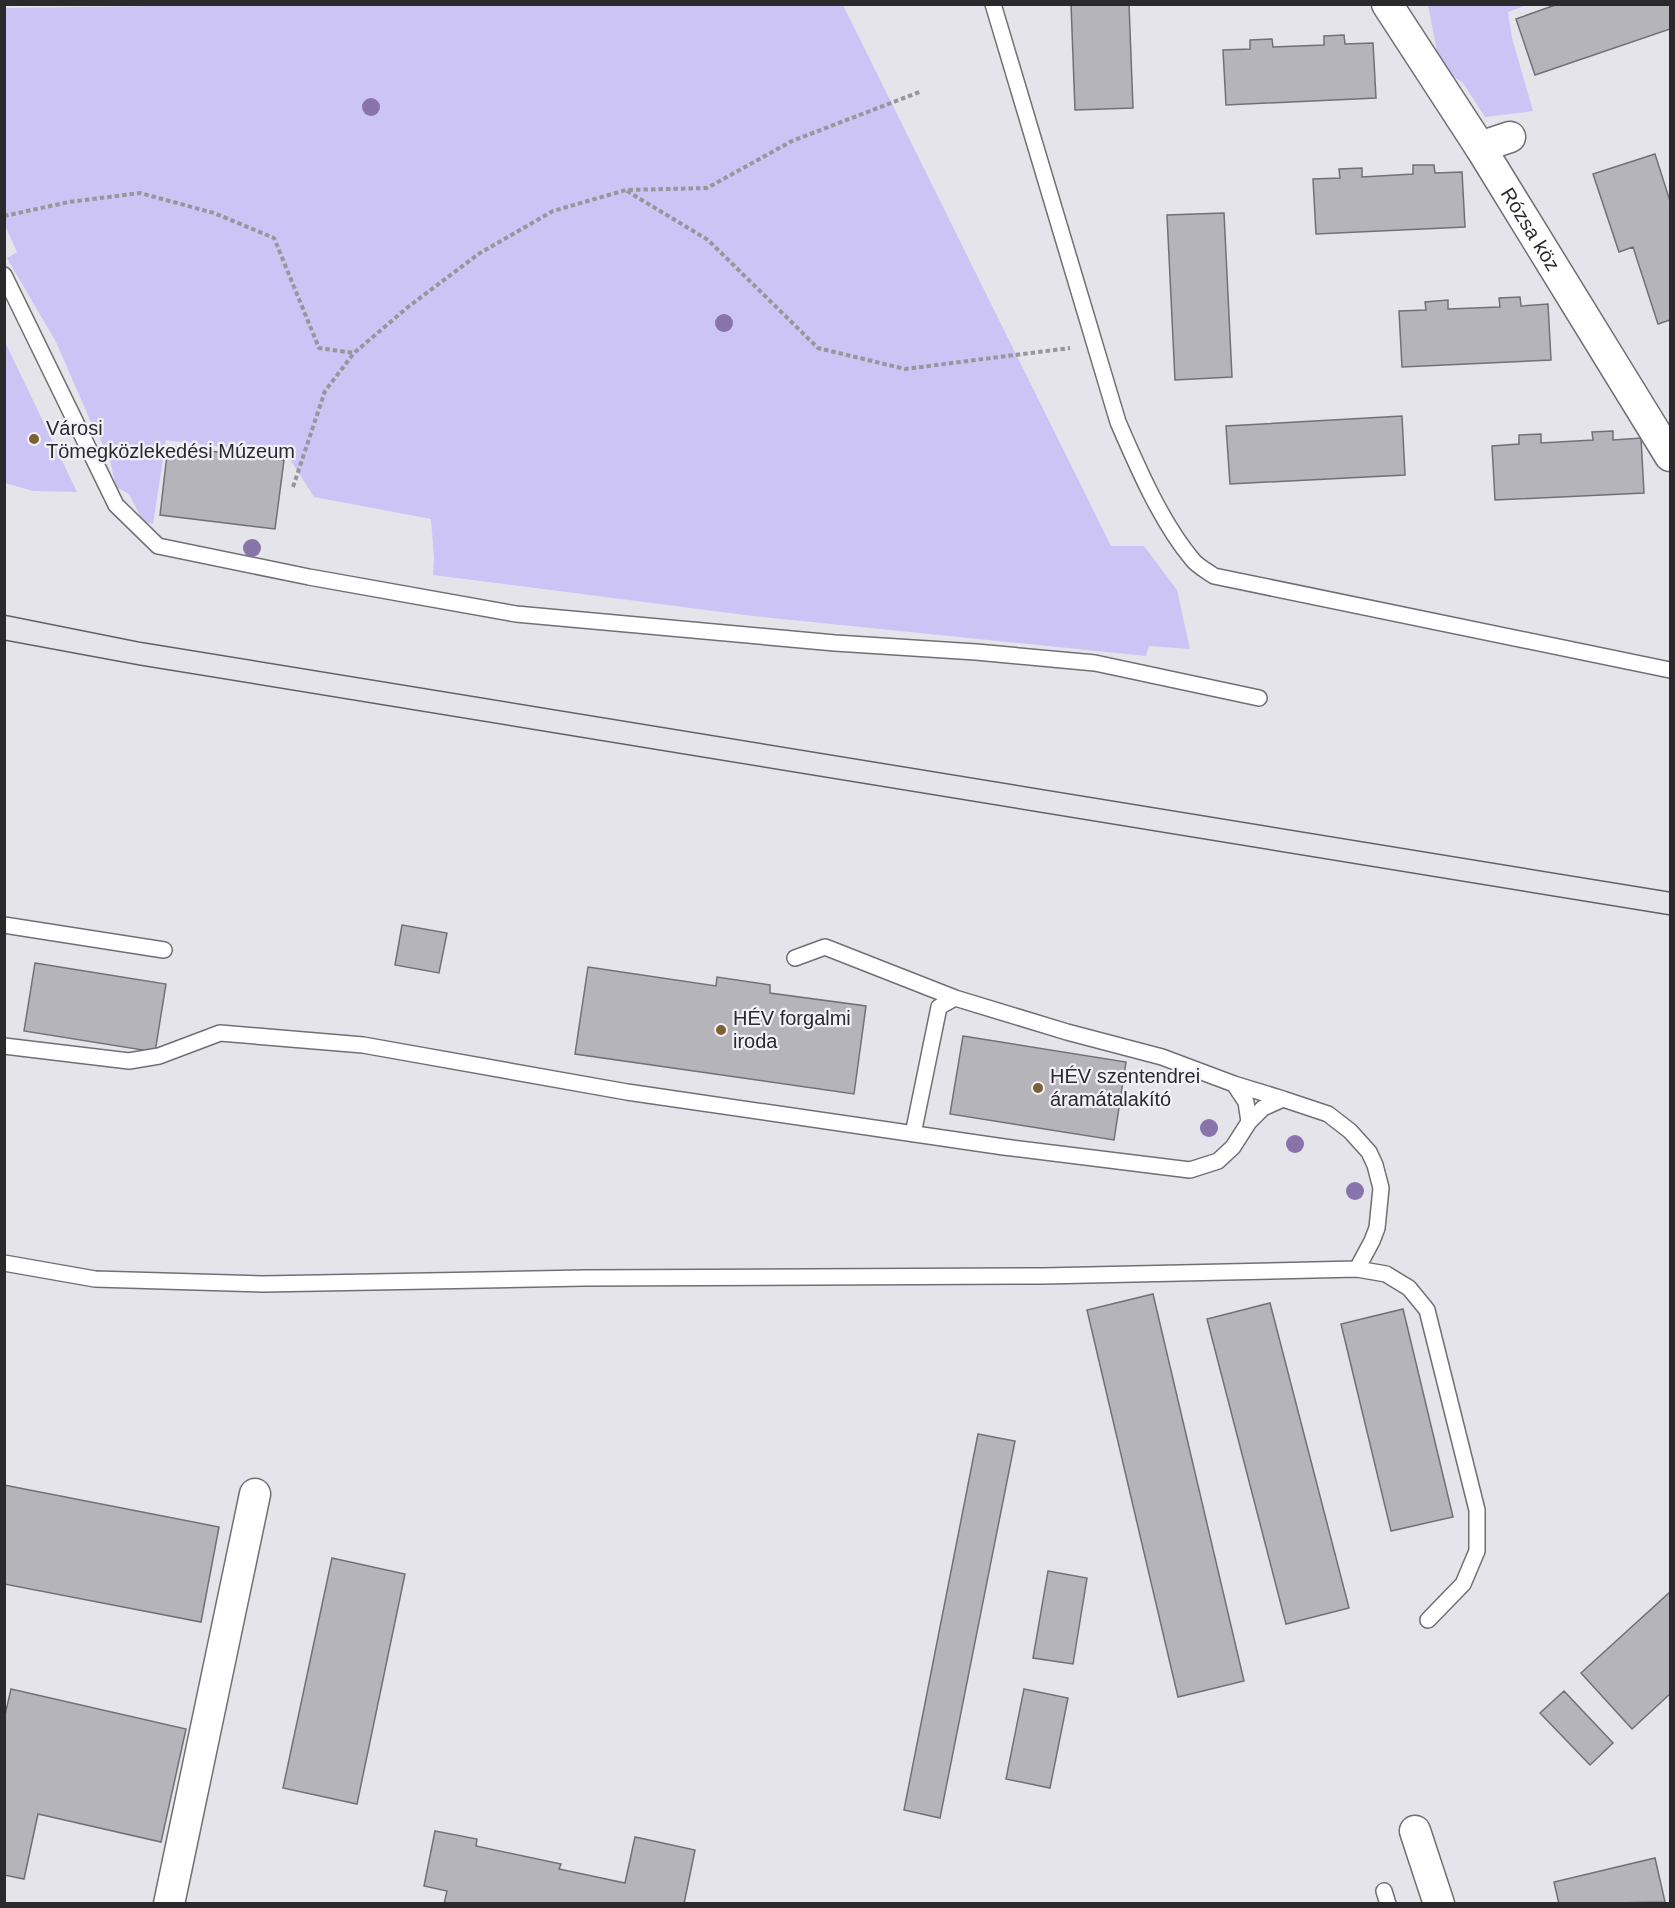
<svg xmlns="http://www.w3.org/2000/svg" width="1675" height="1908" font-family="Helvetica,sans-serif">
<rect width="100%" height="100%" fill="#e5e4eb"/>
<path fill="#cdc4f6" d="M286 4 843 5 1111 546H1144L1177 590 1190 649 1149 646 1146 656 753 616 433 575 434 558 431 519 314 497 288 456 166 440 153 524 143 521 129 494 116 487 109 456 90 420 56 342 7 258 17 252 4 223 5 8Z
M1428 5H1527L1508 12 1512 38 1533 111 1485 117 1463 83 1440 67Z
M5 342 77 492 33 491 5 483Z"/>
<path fill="#b5b4bb" stroke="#717076" stroke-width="1.5" d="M1071 4H1129L1133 108 1075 110Z
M1558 4H1670V29L1535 75 1516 19Z
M1344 35 1345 44 1373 43 1376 98 1226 105 1223 50 1250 49V40L1272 39 1273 47 1324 45V36Z
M1655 154 1670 201V320L1658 324 1633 247 1619 252 1593 174Z
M1413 165H1434L1435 173 1462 172 1465 227 1316 234 1313 179 1340 178 1339 169 1362 168V177L1413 174Z
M1224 213 1232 377 1175 380 1167 215Z
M1520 297 1521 306 1548 304 1551 360 1402 367 1399 311 1426 310 1425 302 1448 300V309L1500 307 1499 298Z
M1402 416 1405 475 1230 484 1226 426Z
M1613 431V440L1641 438 1644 493 1495 500 1492 446 1519 444V435L1541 434V443L1593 440 1592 432Z
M168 446 284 460 275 529 160 515Z
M402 925 447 933 439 973 395 965Z
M35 963 166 984 155 1052 24 1031Z
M588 967 716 986 717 977 770 985V993L866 1006 854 1094 575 1054Z
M963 1036 1126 1062 1114 1140 950 1114Z
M1153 1294 1244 1681 1178 1697 1087 1310Z
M1270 1303 1349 1608 1286 1624 1207 1319Z
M1403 1309 1453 1517 1391 1531 1341 1324Z
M978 1434 1015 1441 940 1818 904 1810Z
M4 1485 219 1527 201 1622 4 1584Z
M332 1558 405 1574 357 1804 283 1788Z
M1048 1571 1087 1578 1073 1664 1033 1658Z
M1670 1592V1694L1632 1729 1581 1673Z
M11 1689 186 1729 161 1842 38 1814 24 1879 4 1875V1719Z
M1024 1689 1068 1698 1050 1788 1006 1779Z
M1564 1691 1613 1743 1590 1765 1540 1713Z
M435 1831 477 1839 476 1846 561 1864 559 1869 625 1883 635 1837 695 1850 684 1904H444L447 1891 424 1886Z
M1655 1858 1665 1902 1559 1904 1554 1882Z"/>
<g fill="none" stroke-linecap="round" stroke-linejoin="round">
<defs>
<path id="service" d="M993 4 1118 422C1137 466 1161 522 1192 559 1197 566 1207 571 1214 576L1670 670
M4 275 116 505 158 546 309 577 516 614 835 643 976 652 1095 663 1259 698
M4 925 164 950
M795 958 825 947 955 998
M4 1046 129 1061 159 1056 220 1033 363 1045 627 1092 1004 1147 1190 1170 1218 1161 1233 1147 1249 1122 1246 1102 1234 1084 1162 1057 1067 1032 955 998 939 1007 913 1134
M1234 1084 1283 1099
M4 1263 95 1279 263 1284 584 1278 1043 1276 1357 1269 1372 1241 1377 1228 1381 1188 1375 1165 1369 1152 1350 1131 1328 1114 1283 1099 1263 1108 1249 1122
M1357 1269 1386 1274 1409 1288 1427 1310 1477 1510V1551L1463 1584 1428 1620
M1384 1891 1388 1904"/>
<g id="minor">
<path id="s1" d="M1387 4 1480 147 1670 456"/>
<path d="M1480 147 1510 137"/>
<path d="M1415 1831 1439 1904"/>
<path d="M169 1904 255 1494"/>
</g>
</defs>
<use href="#service" stroke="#706f76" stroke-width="18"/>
<use href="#minor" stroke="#706f76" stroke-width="33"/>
<path stroke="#97969b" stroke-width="4" stroke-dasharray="4.5 3" stroke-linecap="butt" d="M627 191 708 240 818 348 905 369 1070 348
M4 216 69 202 140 193 214 213 274 238 319 348 354 353 408 307 480 253 553 211 626 190 707 188 792 141 922 91
M293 487 325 391 354 353"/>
<use href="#service" stroke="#fff" stroke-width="15"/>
<use href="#minor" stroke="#fff" stroke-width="30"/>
<path stroke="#616065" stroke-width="1.5" d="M4 615 139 642 1670 892
M4 640 139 665 1670 915"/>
</g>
<g fill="#8874ab">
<circle cx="371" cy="107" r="9"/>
<circle cx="724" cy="323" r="9"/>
<circle cx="252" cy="548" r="9"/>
<circle cx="1209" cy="1128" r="9"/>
<circle cx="1295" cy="1144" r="9"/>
<circle cx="1355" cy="1191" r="9"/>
</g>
<g fill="#7a6232" stroke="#f2f1f9" stroke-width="2">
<circle cx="34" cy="439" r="6"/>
<circle cx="721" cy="1030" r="6"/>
<circle cx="1038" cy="1088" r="6"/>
</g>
<g text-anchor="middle" stroke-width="4.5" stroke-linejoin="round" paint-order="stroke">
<g font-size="20" fill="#2a292c" stroke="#f2f1f9">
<text dy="7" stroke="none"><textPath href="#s1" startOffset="267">Rózsa köz</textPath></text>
</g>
<g font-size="20" fill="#2a292c" stroke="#f2f1f9" text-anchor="start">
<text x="46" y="435">Városi<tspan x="46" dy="23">Tömegközlekedési Múzeum</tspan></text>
<text x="733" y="1025">HÉV forgalmi<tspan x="733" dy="23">iroda</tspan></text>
<text x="1050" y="1083">HÉV szentendrei<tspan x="1050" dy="23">áramátalakító</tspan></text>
</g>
</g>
<rect width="1675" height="1908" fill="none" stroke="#2a292c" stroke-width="12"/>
</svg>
